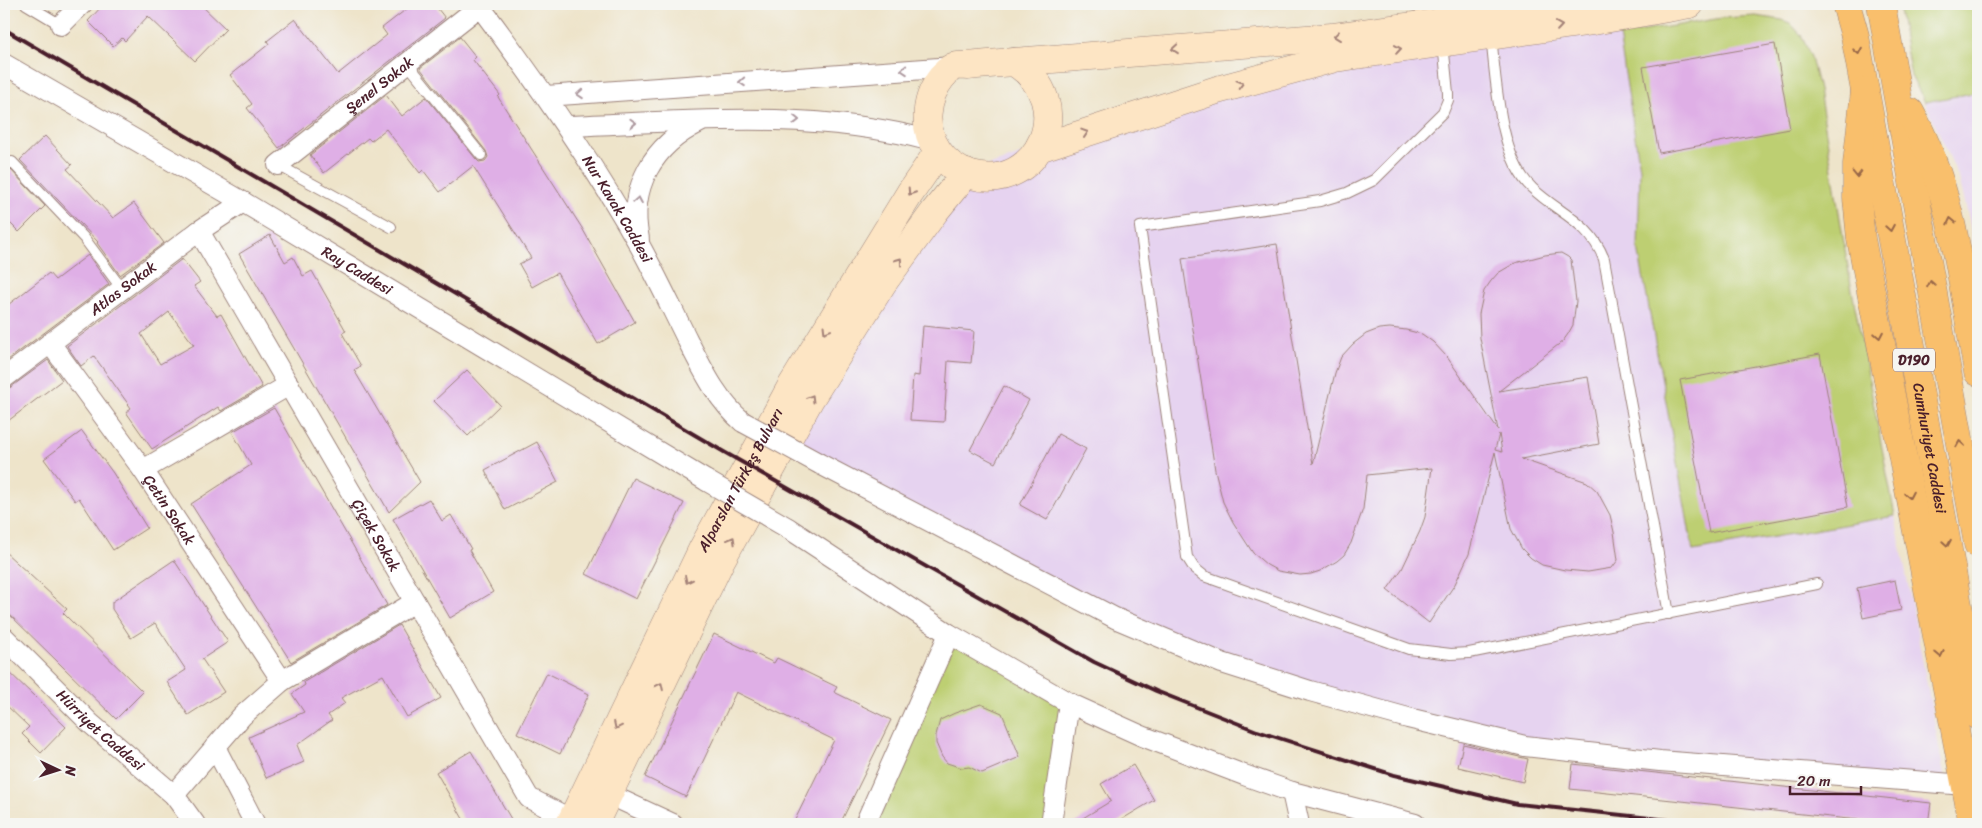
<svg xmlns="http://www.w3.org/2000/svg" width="1982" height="828" font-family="Sriracha,sans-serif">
<rect width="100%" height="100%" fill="#f6f6f2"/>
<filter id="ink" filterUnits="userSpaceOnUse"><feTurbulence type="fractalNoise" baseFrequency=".02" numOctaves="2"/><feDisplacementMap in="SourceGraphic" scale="10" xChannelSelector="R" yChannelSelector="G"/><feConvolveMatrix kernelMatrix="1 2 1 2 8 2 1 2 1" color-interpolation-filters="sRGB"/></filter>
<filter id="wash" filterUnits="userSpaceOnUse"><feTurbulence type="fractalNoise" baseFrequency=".0096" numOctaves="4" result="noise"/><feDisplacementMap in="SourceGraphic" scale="20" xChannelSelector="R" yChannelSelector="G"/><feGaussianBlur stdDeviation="1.12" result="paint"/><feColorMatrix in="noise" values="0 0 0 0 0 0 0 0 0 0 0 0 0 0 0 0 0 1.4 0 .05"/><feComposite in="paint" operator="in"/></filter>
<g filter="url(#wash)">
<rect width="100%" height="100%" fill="#eee4ca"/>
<path fill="#e6d3f0" d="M1616 17 1640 169 1638 249 1693 551 1895 516 1946 784 1525 746 1222 663 784 446 966 173 1217 90Z
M1978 92V274L1969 219 1959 178 1925 102Z"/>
<path fill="#bdcf72" stroke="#84774e" d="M1898 4H1978V92L1925 102 1911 76Z
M1756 16 1782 20 1790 23 1801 35 1811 57 1819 90 1850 280 1895 516 1693 551 1638 248 1640 169 1619 35 1722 18Z
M949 634 1069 703 1051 824H865Z"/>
<g id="blocks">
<path fill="#dfafe6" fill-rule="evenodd" d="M104 4H200L226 29 195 61 148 16 125 41 122 38 113 46 88 21Z
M413 4H434L445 18 279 148 247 108 252 104 230 75 269 44 267 41 295 19 338 74 387 35 382 28Z
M460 37 476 57 473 60 500 95 498 97 582 228 635 322 598 344 557 273 532 287 519 264 531 258 473 166 440 192 423 170 420 173 386 129 371 141 368 138 324 173 310 155 386 95 402 116 426 97 476 159 479 162 485 161 488 157 486 151 420 68Z
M1775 44 1790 129 1659 153 1643 67Z
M45 136 72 165 67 169 113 218 134 203 164 243 120 275 97 243 98 242 20 160Z
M10 169 45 206 19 232 4 217V175Z
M270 235 285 262 293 257 303 276 312 271 346 331 342 333 361 366 354 370 420 482 389 512 239 254Z
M1277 244 1313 464 1335 373 1341 357 1353 344 1366 334 1379 329 1390 328 1406 330 1422 334 1433 342 1447 357 1498 430 1480 338 1479 314 1484 291 1491 281 1498 273 1515 263 1545 255 1561 253 1568 257 1571 260 1576 301 1573 325 1568 334 1563 341 1499 391 1588 377 1599 444 1521 459 1587 482 1597 491 1610 515 1614 532 1618 560 1612 568 1588 572 1565 570 1542 565 1531 558 1522 549 1511 529 1495 452 1469 554 1455 584 1429 623 1387 590 1402 569 1420 531 1425 517 1432 468 1367 475 1363 509 1351 543 1344 555 1337 561 1320 571 1311 574 1300 575 1278 571 1267 565 1253 553 1233 522 1223 502 1215 470 1182 259ZM1499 434 1502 452 1495 450Z
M88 255 109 284 4 363V308L49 273 55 280Z
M182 259 200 282 194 286 217 316 221 314 262 387 221 411 218 407 152 449 126 412 131 408 94 356 81 366 67 346ZM169 312 194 345 160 364 141 334Z
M923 326 974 331 971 363 948 361 944 422 910 420 913 375 919 376Z
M1820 354 1848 507 1709 533 1680 380Z
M48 360 62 380 4 424V390L11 387Z
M467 370 500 405 468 436 434 401Z
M1004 386 1029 400 995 463 970 450Z
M274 408 387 605 291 662 191 504 251 465 232 432Z
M82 431 113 473 147 528 113 550 79 498 75 501 44 459Z
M1058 434 1086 449 1047 520 1020 505Z
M537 442 558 482 505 510 485 470Z
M633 478 684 503 636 599 586 574Z
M429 499 442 521 451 515 471 549 469 550 493 592 450 618 393 519Z
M4 551 67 609 63 613 143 692 116 719 4 609Z
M174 560 228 642 202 659 224 692 188 715 167 682 186 670 155 623 131 638 112 609V602Z
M1895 580 1901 610 1863 618 1857 588Z
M399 625 441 698 407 717 383 675 341 698 345 703 328 715 332 720 297 745 304 762 266 778 249 737 304 712 292 694 305 685 304 682Z
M714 634 774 663 777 658 837 687 834 692 891 720 840 824H793L834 740 736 692 686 797 645 777Z
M4 667 66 727 41 753 22 734 29 727 4 703Z
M547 673 589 694 560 754 517 733Z
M981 704 1002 713 1020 757 982 773 969 767 962 768 947 763 942 757 936 743V735L940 720 955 713Z
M1463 744 1528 759 1523 782 1458 767Z
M471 751 514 824H466L436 772Z
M1573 764 1931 803 1928 824H1895L1570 789Z
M1133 765 1154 800 1114 824H1073L1111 801 1101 784Z"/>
</g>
</g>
<g filter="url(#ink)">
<use href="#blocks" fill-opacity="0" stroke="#9c827a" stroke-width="1"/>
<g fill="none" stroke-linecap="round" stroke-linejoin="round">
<defs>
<path id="lane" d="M26 4 61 25
M1491 36C1496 79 1499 158 1532 188 1559 214 1589 221 1604 259L1669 614
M1443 43 1448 93V100L1443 112 1374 180 1347 193 1320 201 1140 227 1187 557 1194 568 1204 576 1409 649 1451 654 1469 653 1817 584
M407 63 481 155
M12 162 84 238 122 289
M278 165 391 227"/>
<g id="street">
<path id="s1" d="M478 4C537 82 592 161 640 246 657 277 672 309 688 341 703 370 717 400 743 422"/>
<path d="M61 25 82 4"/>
<path id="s2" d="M4 64 243 202 707 481"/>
<path d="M546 96 953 67"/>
<path d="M567 126C689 121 813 109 932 141"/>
<path id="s3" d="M278 165 480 6"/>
<path id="s4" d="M199 231 529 798 572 820"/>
<path d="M639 239C628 187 653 145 700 122"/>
<path id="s5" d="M50 343 143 470 282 681"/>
<path id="s6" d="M4 378 199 231 243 202"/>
<path d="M820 464 1115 618 1222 663 1310 691 1408 718 1525 746 1660 761 1965 785"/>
<path d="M143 470 289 385"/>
<path d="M788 528 949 634 1069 703 1142 736 1244 775 1292 792 1415 824"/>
<path id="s7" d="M4 637 90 723 174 795 195 824"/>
<path d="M215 747 255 824"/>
<path d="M1292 792 1299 824"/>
<path d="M608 794 673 824"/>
<path d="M174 795 242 716 282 681 415 602"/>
<path d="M865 824 949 634"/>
<path d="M1051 824 1069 703"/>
</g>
<g id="secondary">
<path d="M1014 62 1332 37 1576 4"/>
<path d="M1014 62C1080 102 1038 194 971 175 958 171 946 163 938 151 922 128 925 98 942 77 945 74 949 68 953 67 957 65 964 66 968 66 983 64 999 63 1014 62Z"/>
<path d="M1039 148 1217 90 1335 58 1593 21 1690 4"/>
<path id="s8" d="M570 824 702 550 791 387 910 193 938 152"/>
<path d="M594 824 721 560 810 399 882 284 935 211 966 173"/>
</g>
<g id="highway">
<path id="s9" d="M1846 4 1855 36 1865 91 1978 716"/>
<path d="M1881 4 1978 544"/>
<path d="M1865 91 1857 164V198L1861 239 1973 824"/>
<path d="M1910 112C1954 191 1962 284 1978 372"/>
</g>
</defs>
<use href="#lane" stroke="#9c827a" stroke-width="12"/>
<use href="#street" stroke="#9c827a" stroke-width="22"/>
<use href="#secondary" stroke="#9c827a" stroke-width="29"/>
<use href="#highway" stroke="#9c827a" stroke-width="29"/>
<use href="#lane" stroke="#fff" stroke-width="10"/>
<use href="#street" stroke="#fff" stroke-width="20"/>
<use href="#secondary" stroke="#fde5c4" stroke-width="28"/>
<use href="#highway" stroke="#f9bf6c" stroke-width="28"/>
<path stroke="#4a1f2b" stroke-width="4" d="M4 29 724 452 1094 662 1156 691 1257 731 1394 775 1517 804 1707 824"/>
<defs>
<path id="street-bridge" d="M743 422 820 464
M707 481 788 528"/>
</defs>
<use href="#street-bridge" stroke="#9c827a" stroke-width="22" stroke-linecap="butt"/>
<use href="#street-bridge" stroke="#fff" stroke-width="20"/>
</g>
<defs><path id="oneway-chevron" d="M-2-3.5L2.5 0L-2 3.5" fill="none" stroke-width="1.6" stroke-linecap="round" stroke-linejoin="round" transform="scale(1.25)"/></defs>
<g stroke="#a48278">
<use href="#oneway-chevron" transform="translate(1559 26) rotate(-8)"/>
<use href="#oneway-chevron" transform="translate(1337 36) rotate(173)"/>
<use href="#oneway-chevron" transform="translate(1175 49) rotate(175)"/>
<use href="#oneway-chevron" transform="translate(1398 49) rotate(-8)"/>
<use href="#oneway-chevron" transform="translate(1240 84) rotate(-15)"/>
<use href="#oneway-chevron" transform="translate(1085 133) rotate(-18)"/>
<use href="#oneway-chevron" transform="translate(911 192) rotate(123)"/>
<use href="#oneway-chevron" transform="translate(899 261) rotate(-54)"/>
<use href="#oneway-chevron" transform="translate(826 330) rotate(121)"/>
<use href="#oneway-chevron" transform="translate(811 398) rotate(-59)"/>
<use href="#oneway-chevron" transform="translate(732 540) rotate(-61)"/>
<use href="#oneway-chevron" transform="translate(688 580) rotate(116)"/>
<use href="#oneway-chevron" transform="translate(660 686) rotate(-64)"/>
<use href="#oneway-chevron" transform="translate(617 726) rotate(116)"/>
</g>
<g stroke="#996748">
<use href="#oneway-chevron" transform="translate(1858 51) rotate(79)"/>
<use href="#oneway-chevron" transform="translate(1857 174) rotate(89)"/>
<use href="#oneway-chevron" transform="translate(1951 221) rotate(-102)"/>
<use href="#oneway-chevron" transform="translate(1890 228) rotate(80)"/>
<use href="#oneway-chevron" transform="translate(1931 284) rotate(-100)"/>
<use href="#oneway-chevron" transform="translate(1879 335) rotate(79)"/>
<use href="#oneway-chevron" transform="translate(1960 444) rotate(-100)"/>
<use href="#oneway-chevron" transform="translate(1909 495) rotate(79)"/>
<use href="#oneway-chevron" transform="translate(1947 543) rotate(80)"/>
<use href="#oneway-chevron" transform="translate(1940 654) rotate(79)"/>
</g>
<g stroke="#ae9aa0">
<use href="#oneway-chevron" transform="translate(904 70) rotate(176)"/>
<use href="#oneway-chevron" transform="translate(742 82) rotate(176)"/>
<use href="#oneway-chevron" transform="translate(580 94) rotate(176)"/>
<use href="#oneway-chevron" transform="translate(796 120) rotate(1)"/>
<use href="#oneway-chevron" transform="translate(633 123) rotate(-2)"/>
<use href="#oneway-chevron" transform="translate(638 200) rotate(-80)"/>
</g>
</g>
<g text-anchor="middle" stroke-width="5" stroke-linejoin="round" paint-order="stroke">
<rect fill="#f6f6f2" stroke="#7e6067" stroke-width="1" x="1893" y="348.5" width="42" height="23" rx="4"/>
<g font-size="14" font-weight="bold" fill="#4a1f2b">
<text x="1914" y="365">D190</text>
</g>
<g font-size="15" fill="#4a1f2b" stroke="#f6f6f2">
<text dy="5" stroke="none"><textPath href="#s3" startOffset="129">Şenel Sokak</textPath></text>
<text dy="5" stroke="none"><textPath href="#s1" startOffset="248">Nur Kavak Caddesi</textPath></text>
<text dy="5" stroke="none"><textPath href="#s2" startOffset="409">Ray Caddesi</textPath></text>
<text dy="5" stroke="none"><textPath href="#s6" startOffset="149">Atlas Sokak</textPath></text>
<text dy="5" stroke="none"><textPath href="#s9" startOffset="452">Cumhuriyet Caddesi</textPath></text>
<text dy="5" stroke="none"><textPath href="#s8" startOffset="384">Alparslan Türkeş Bulvarı</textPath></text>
<text dy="5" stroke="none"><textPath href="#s5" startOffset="205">Çetin Sokak</textPath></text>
<text dy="5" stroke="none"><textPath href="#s4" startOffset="352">Çiçek Sokak</textPath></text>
<text dy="5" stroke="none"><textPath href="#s7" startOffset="134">Hürriyet Caddesi</textPath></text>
</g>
</g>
<rect width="1982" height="828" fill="none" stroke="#f6f6f2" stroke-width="20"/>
<g transform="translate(58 770) rotate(94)" stroke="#f6f6f2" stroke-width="4" paint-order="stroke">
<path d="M0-4L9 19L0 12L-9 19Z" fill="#4a1f2b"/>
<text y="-8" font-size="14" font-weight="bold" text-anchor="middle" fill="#4a1f2b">N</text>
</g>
<path d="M1790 786v8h71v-8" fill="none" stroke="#4a1f2b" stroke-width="2.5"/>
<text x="1797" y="786" font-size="15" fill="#4a1f2b" stroke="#f6f6f2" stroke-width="4" paint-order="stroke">20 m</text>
</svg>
